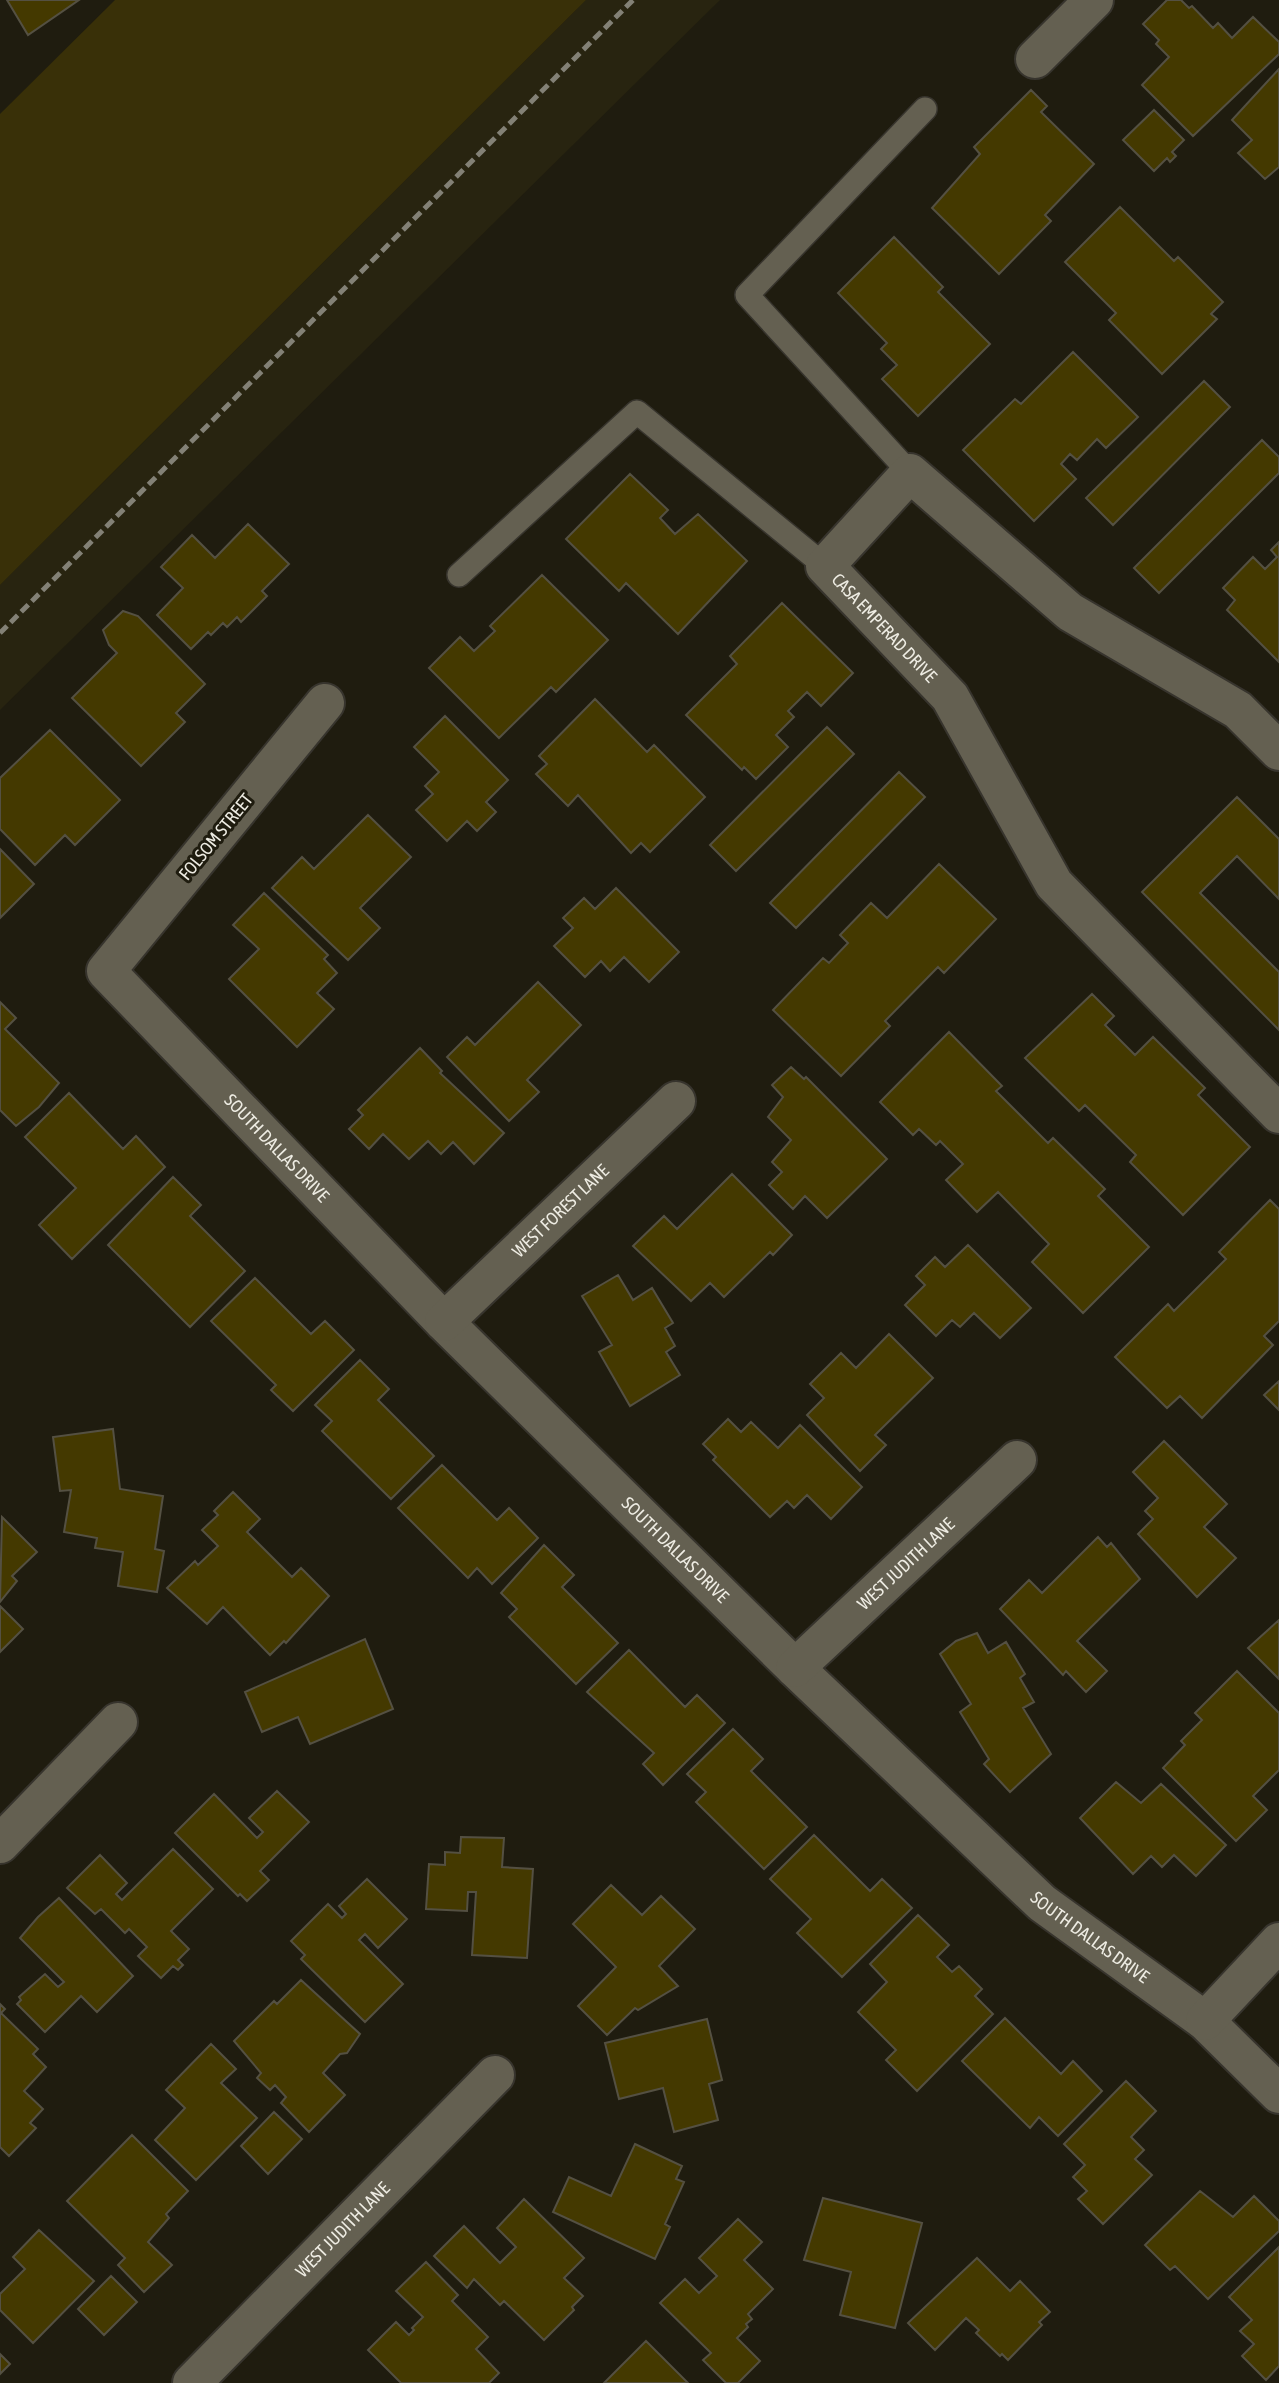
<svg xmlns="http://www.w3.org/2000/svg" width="1279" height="2383" font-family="'Asap Condensed',sans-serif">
<rect width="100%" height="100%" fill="#1f1c0f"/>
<path fill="#282410" d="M586 0H720L0 710V585Z"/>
<path fill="#393008" d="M115 0H586L0 585V114Z"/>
<path fill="#443900" stroke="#545042" stroke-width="2" d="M7 0H79L28 35Z
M1167 0H1181L1189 8 1192 6 1213 28 1218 23 1232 38 1253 17 1279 42V54L1193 136 1142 85 1169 57 1156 44 1159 40 1143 24Z
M1279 69V167L1265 179 1238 153 1252 140 1232 120Z
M1031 90 1047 106 1041 112 1094 164 1045 215 1051 221 999 274 932 208 980 154 974 147Z
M1154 110 1184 140 1172 152 1176 156 1170 162 1167 158 1154 171 1123 140Z
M1120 207 1174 261 1178 257 1223 302 1211 314 1217 319 1162 374 1109 320 1116 313 1065 262Z
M894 237 943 287 938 292 990 344 918 416 882 379 897 365 881 349 887 343 838 293Z
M1073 352 1138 417 1106 448 1097 439 1077 460 1070 454 1061 464 1076 479 1034 521 963 450 1015 399 1021 404Z
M1204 381 1230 407 1113 525 1086 498Z
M1262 440 1279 457V473L1159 593 1134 568Z
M630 474 668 510 660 518 675 534 698 514 747 561 678 634 626 583 619 591 566 539Z
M248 524 289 564 262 591 267 596 241 622 237 617 227 627 223 623 211 635 208 632 191 649 157 615 183 588 161 567 192 535 215 558Z
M1279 542V662L1227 610 1235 600 1223 588 1253 557 1265 569 1277 557 1271 550Z
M542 575 608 640 556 692 551 687 499 738 429 668 460 637 474 651 495 631 490 626Z
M782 603 853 673 821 706 807 692 788 711 794 717 776 735 788 747 756 779 744 767 742 770 686 715 737 664 730 656Z
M123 611 138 616 205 684 176 713 185 722 141 766 72 698 117 653 109 645 103 630Z
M595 699 647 752 654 745 705 797 650 852 641 843 631 853 578 795 568 806 536 774 547 764 539 756Z
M445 716 508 780 486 802 496 812 477 831 467 821 447 841 416 810 433 794 425 786 439 772 414 747Z
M827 727 854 754 736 871 710 845Z
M50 730 120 800 75 845 65 835 35 865 0 829V778Z
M899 772 925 797 796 928 770 903Z
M1237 797 1279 839V899L1237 856 1200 893 1279 972V1030L1142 892Z
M368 815 411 857 360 908 380 928 348 960 272 888 302 857 314 869Z
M0 849 34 884 0 918Z
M939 864 996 919 944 973 938 967 885 1021 890 1026 841 1076 773 1010 823 958 829 963 848 943 840 935 871 903 887 918Z
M616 888 679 952 649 982 624 957 610 971 601 961 585 977 554 946 573 928 563 918 584 898 595 909Z
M264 893 328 955 324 959 337 973 317 993 334 1009 297 1047 229 979 259 949 233 925Z
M538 982 581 1025 527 1080 539 1092 509 1121 447 1057 467 1037 475 1045Z
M1092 994 1114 1016 1105 1025 1135 1055 1153 1037 1205 1088 1198 1095 1250 1147 1183 1215 1130 1162 1136 1155 1085 1105 1079 1111 1025 1058Z
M0 1002 16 1018 5 1029 59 1083 39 1107 16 1126 0 1110Z
M949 1032 1002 1086 996 1091 1048 1143 1053 1138 1105 1189 1098 1196 1149 1247 1083 1313 1032 1262 1049 1244 998 1192 977 1212 946 1180 963 1164 940 1141 936 1145 919 1129 913 1135 880 1102Z
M420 1048 442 1071 440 1073 504 1133 474 1164 453 1142 441 1154 428 1141 409 1159 383 1134 369 1149 349 1129 363 1115 358 1110Z
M791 1067 804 1079 806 1077 887 1159 827 1218 805 1196 793 1209 769 1185 782 1172 772 1162 791 1140 768 1117 783 1097 772 1085Z
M69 1093 123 1149 136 1136 165 1167 72 1259 39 1225 76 1188 25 1137Z
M732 1174 792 1235 773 1255 770 1252 724 1297 710 1283 691 1301 633 1246 664 1216 677 1229Z
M173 1177 201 1205 190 1216 245 1271 190 1327 108 1245Z
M1270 1200 1279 1209V1321L1264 1336 1273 1345 1202 1418 1180 1396 1167 1408 1115 1357 1168 1304 1174 1311 1226 1259 1219 1252Z
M968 1245 1031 1308 1000 1338 974 1313 960 1327 952 1320 936 1336 905 1305 925 1285 916 1276 935 1257 945 1267Z
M618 1275 633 1300 652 1288 673 1323 665 1328 675 1346 666 1352 680 1375 630 1406 599 1352 612 1345 582 1296Z
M255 1278 311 1334 325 1321 354 1350 293 1411 271 1390 276 1385 211 1321Z
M889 1334 933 1378 875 1435 886 1445 860 1471 807 1415 824 1398 810 1384 841 1353 856 1368Z
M360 1360 389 1389 378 1400 434 1456 391 1499 322 1431 332 1421 315 1405Z
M1279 1381V1410L1264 1395Z
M728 1419 741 1432 751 1422 778 1448 800 1425 862 1487 831 1519 807 1495 794 1508 787 1501 770 1517 713 1460 716 1457 703 1444Z
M113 1429 120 1489 163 1496 155 1549 164 1551 157 1592 118 1586 123 1552 95 1548 97 1538 64 1532 71 1490 60 1491 53 1437Z
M1164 1441 1227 1504 1204 1527 1236 1558 1197 1597 1138 1534 1153 1519 1145 1511 1158 1498 1133 1472Z
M442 1465 497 1520 509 1508 538 1538 492 1584 477 1568 468 1578 398 1508Z
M233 1492 260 1519 247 1532 292 1577 301 1568 329 1596 286 1643 284 1641 270 1655 223 1607 207 1624 167 1588 195 1561 198 1565 218 1546 202 1530 218 1515 214 1511Z
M2 1517 37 1552 12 1576 17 1581 0 1602Z
M1098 1537 1107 1547 1111 1543 1140 1579 1077 1641 1107 1671 1086 1692 1066 1671 1063 1675 1000 1609 1029 1580 1042 1593Z
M544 1545 574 1575 562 1587 618 1643 576 1684 509 1617 517 1609 501 1593Z
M0 1606 23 1629 0 1652Z
M1279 1620V1679L1248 1648Z
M977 1633 988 1653 1006 1642 1025 1674 1020 1678 1034 1702 1023 1708 1051 1754 1010 1792 984 1764 989 1759 960 1712 971 1704 940 1654 956 1641Z
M365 1639 393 1709 310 1744 298 1717 262 1732 245 1692Z
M629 1650 685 1707 697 1695 725 1723 663 1785 643 1764 654 1753 587 1692Z
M1237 1671 1279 1713V1770L1253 1796 1267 1810 1236 1841 1163 1768 1185 1745 1181 1741 1202 1720 1195 1713Z
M733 1729 763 1759 751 1771 807 1827 764 1869 696 1802 706 1792 687 1774Z
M1116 1782 1141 1803 1161 1784 1226 1845 1196 1876 1174 1855 1162 1867 1151 1856 1133 1874 1080 1818Z
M277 1791 309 1822 260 1871 269 1880 247 1901 240 1894 238 1896 175 1833 214 1794 257 1838 263 1832 249 1818Z
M814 1835 870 1891 882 1879 912 1908 842 1977 797 1933 811 1919 770 1879Z
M461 1837 504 1838 502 1867 533 1869 527 1958 472 1955 476 1892H468L467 1911 426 1909 429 1864 445 1865V1852L460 1853Z
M173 1849 213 1889 171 1931 189 1949 178 1960 183 1965 178 1970 173 1966 161 1978 138 1956 147 1947 129 1929 125 1933 101 1909 95 1914 67 1888 100 1855 127 1883 116 1894 122 1900Z
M367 1879 407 1919 378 1948 365 1934 359 1940 403 1984 365 2022 301 1959 305 1955 291 1941 328 1904 342 1918 346 1914 339 1906Z
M611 1885 642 1915 661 1896 695 1929 659 1966 678 1986 638 2010 635 2008 607 2035 578 2006 616 1967 573 1924Z
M59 1898 133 1976 97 2012 81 1996 45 2032 17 2004 21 2000 19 1997 45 1974 58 1987 64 1982 20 1938 38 1917Z
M918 1915 949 1945 937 1957 952 1972 959 1966 982 1989 975 1996 993 2014 917 2091 886 2060 896 2050 858 2012 887 1982 870 1964Z
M301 1980 360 2034 347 2053 340 2054 323 2073 345 2095 309 2132 281 2103 286 2097 275 2085 270 2090 257 2078 261 2073 234 2041 274 2001 277 2004Z
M0 2004 5 2009 1 2013 38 2049 33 2054 46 2067 24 2091 43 2109 30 2123 36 2128 9 2156 0 2147Z
M1005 2018 1061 2074 1073 2061 1102 2091 1058 2136 1039 2117 1030 2128 962 2061Z
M707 2019 722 2080 709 2084 718 2120 674 2132 663 2088 619 2099 605 2043Z
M211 2044 236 2069 221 2083 257 2118 196 2180 155 2140 185 2108 166 2090Z
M1126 2081 1156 2111 1131 2137 1144 2150 1135 2159 1152 2175 1103 2224 1078 2199 1087 2191 1073 2177 1085 2165 1064 2144Z
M274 2112 302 2139 268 2174 241 2146Z
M132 2135 188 2191 166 2214 169 2218 148 2242 172 2265 144 2292 118 2265 125 2258 67 2201Z
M635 2144 682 2166 676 2179 684 2182 665 2224 670 2227 655 2259 553 2212 569 2177 611 2196Z
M1200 2191 1233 2217 1254 2196 1279 2221V2231L1208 2299 1175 2266 1170 2270 1145 2245Z
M823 2198 922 2223 895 2328 840 2315 851 2272 804 2260Z
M524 2199 584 2258 564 2278 583 2296 572 2307 574 2310 544 2340 504 2301 500 2305 474 2279 467 2288 434 2256 464 2226 500 2263 516 2247 497 2228Z
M738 2219 762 2242 744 2260 773 2289 748 2314 752 2319 746 2324 748 2327 737 2338 760 2361 738 2383H726L703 2360 711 2353 660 2303 685 2279 699 2293 717 2276 699 2258Z
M39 2230 94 2281 33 2343 0 2310V2294L25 2269 13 2257Z
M1279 2247V2366L1266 2380 1242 2356 1254 2344 1240 2331 1252 2320 1229 2297Z
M977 2258 1010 2291 1020 2281 1050 2312 1039 2322 1042 2325 1008 2360 1002 2354 1000 2356 976 2333 979 2330 966 2318 935 2350 908 2323Z
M426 2262 458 2295 452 2301 488 2337 476 2349 499 2373 489 2383H401L368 2350 396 2322 409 2335 414 2330 412 2328 423 2317 396 2291Z
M111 2276 137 2302 104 2335 78 2309Z
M646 2341 688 2383H604Z
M0 2354 10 2364 0 2374Z"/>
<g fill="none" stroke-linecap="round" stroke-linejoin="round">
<defs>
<path id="service" d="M910 473 747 295 925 109
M459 575 637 412 825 566"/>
<g id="minor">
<path d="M1035 59 1094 0"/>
<path id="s1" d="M325 703 106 971 444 1322 795 1668 1042 1903 1205 2021 1279 2094"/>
<path id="s2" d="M1279 751 1238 710 1070 612 910 473 825 566 950 697 1054 884 1279 1114"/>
<path id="s3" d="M444 1322 676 1101"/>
<path id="s4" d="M795 1668 1017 1460"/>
<path d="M0 1844 118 1722"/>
<path d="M1205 2021 1279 1942"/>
<path id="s5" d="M192 2383 495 2075"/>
</g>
</defs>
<use href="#service" stroke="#37342d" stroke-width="26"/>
<use href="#minor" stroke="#37342d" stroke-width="42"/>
<use href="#service" stroke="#646051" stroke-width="23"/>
<use href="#minor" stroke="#646051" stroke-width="38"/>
<path stroke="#838176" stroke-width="5" stroke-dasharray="10 5" stroke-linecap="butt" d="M0 633 633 0"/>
</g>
<g text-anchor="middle" stroke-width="6" stroke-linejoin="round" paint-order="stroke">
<g font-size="18" fill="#eeece3" stroke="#1f1c0f">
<text dy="6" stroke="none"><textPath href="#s2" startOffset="676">CASA EMPERAD DRIVE</textPath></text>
<text transform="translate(216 837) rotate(-51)" y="6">FOLSOM STREET</text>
<text dy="6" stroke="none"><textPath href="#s1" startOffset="592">SOUTH DALLAS DRIVE</textPath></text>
<text dy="6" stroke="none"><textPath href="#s3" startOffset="161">WEST FOREST LANE</textPath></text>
<text dy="6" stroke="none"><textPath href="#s1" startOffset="1158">SOUTH DALLAS DRIVE</textPath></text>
<text dy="6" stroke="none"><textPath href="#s4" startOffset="152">WEST JUDITH LANE</textPath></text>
<text dy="6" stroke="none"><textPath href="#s1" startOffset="1726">SOUTH DALLAS DRIVE</textPath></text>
<text dy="6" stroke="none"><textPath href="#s5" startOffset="215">WEST JUDITH LANE</textPath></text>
</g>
</g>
</svg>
